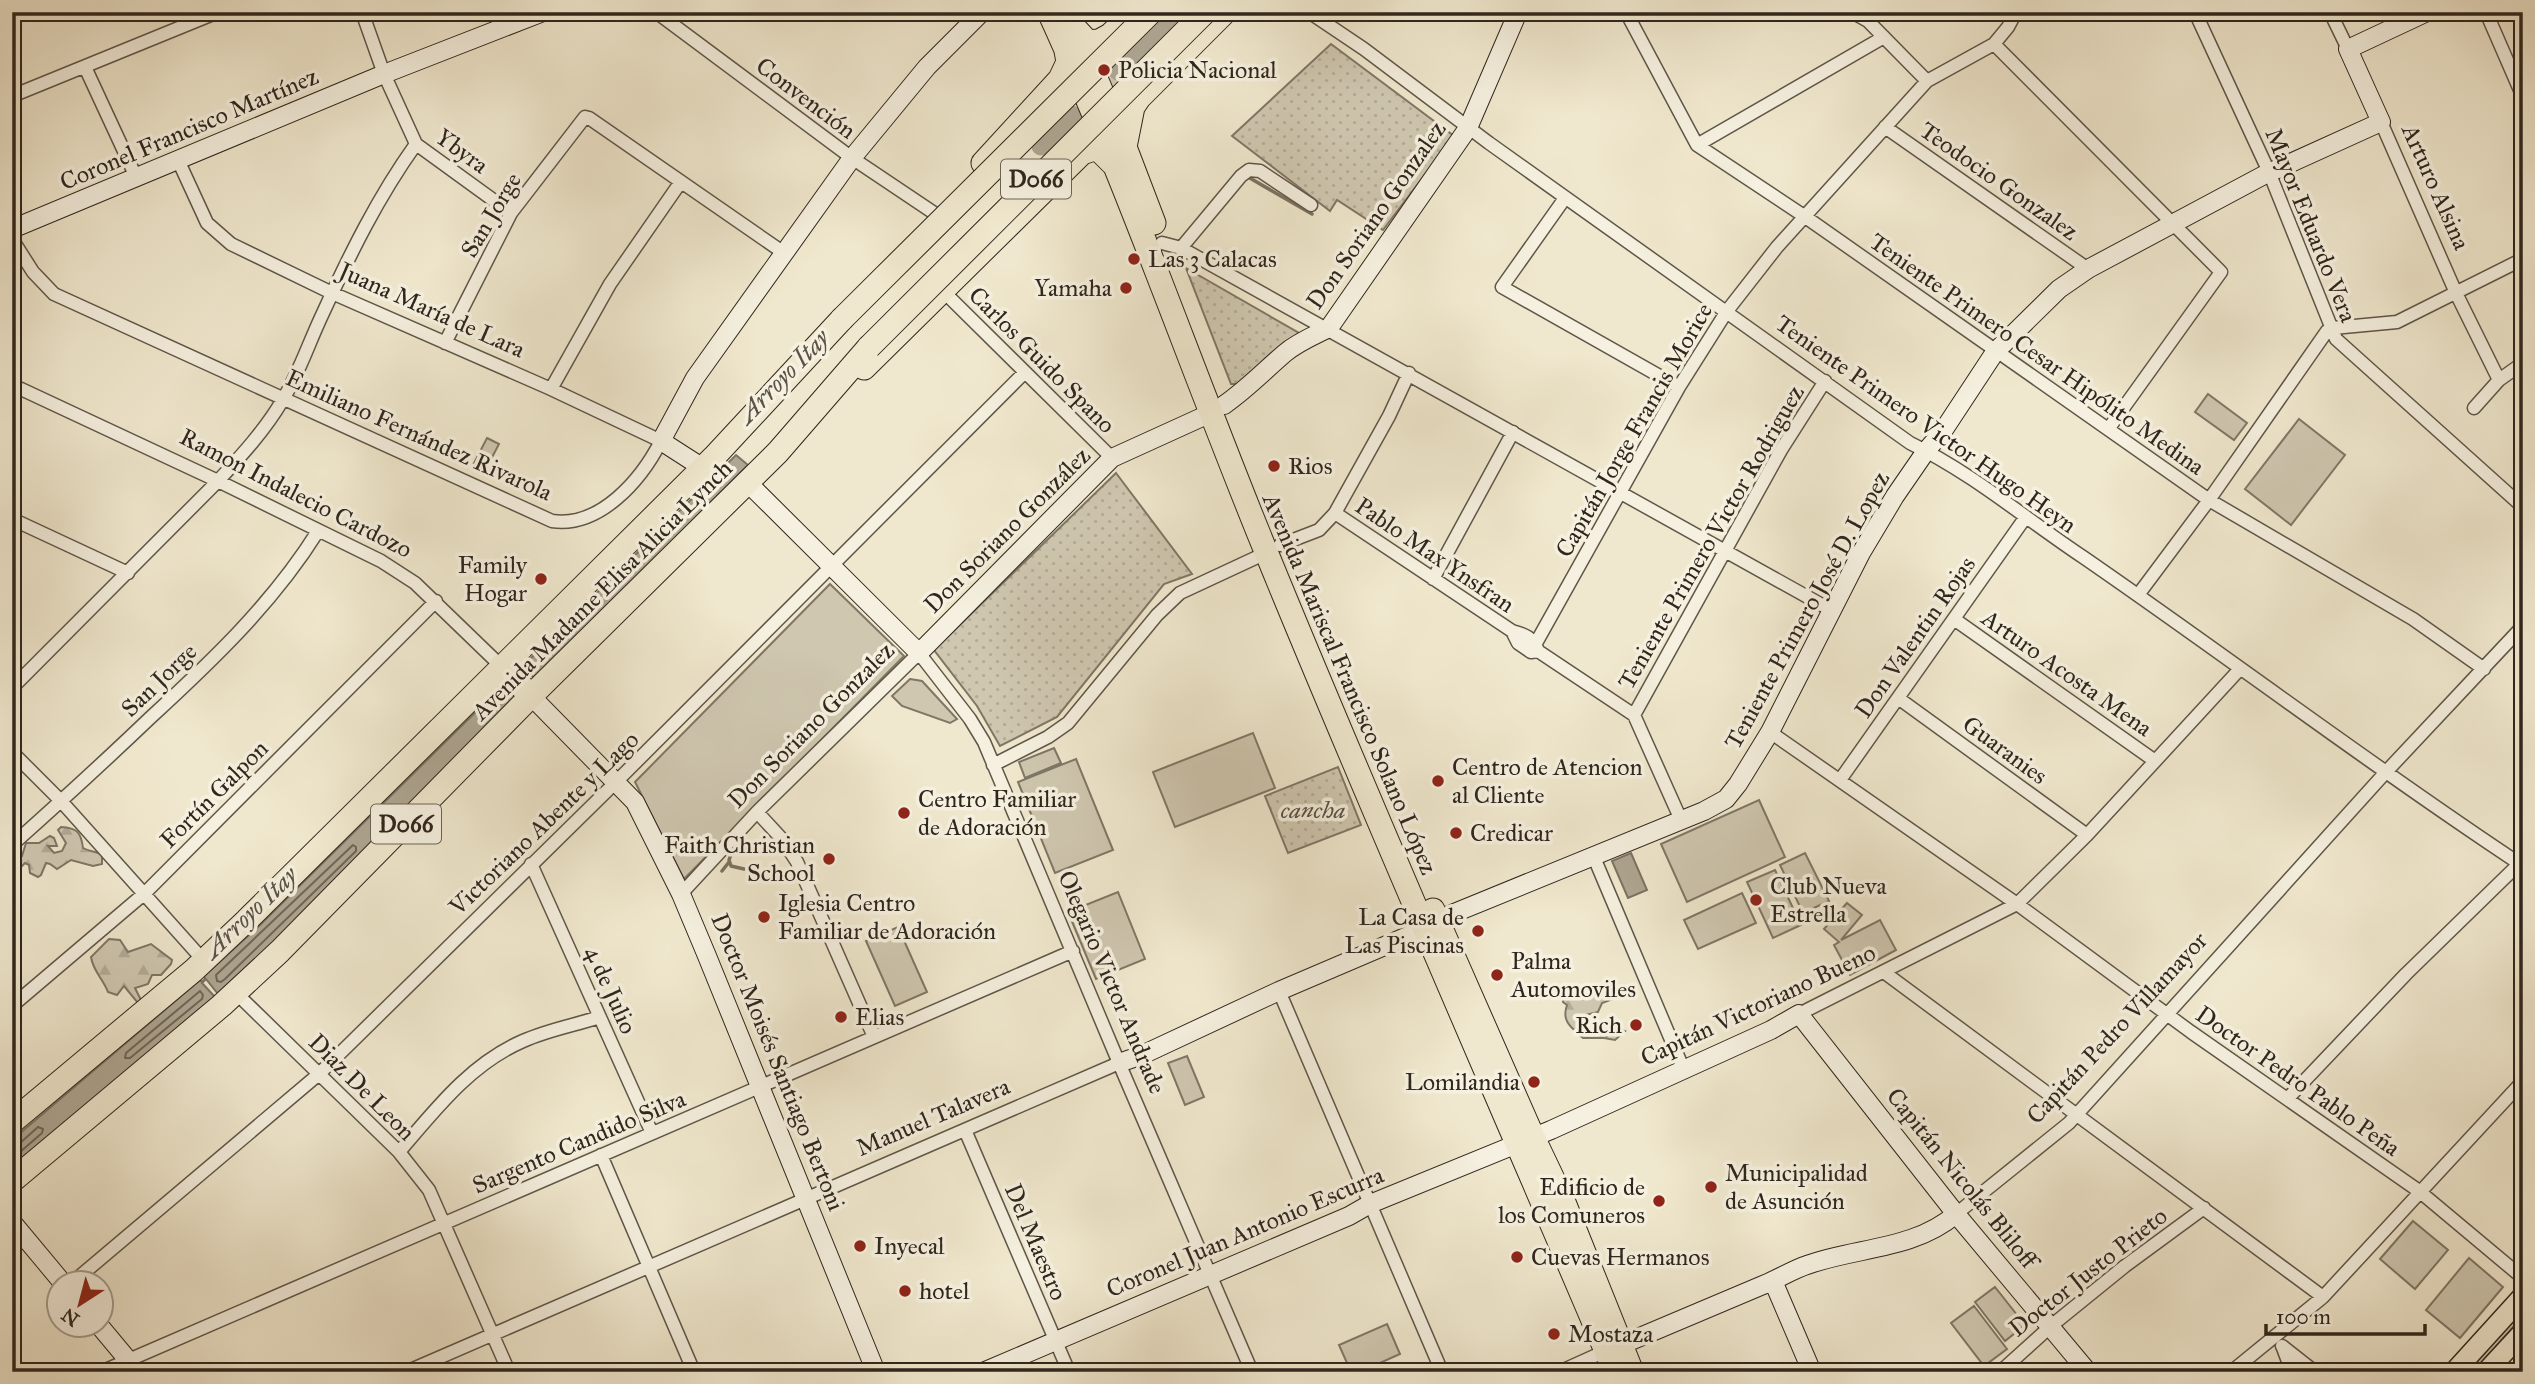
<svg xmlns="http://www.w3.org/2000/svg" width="2535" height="1384" font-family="'IM FELL Great Primer',serif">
<defs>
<pattern id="forest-firs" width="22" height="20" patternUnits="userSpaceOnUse" patternTransform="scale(1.75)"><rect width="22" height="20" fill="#cfc7b0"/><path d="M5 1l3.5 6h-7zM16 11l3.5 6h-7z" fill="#b2ab97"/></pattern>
<pattern id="park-dots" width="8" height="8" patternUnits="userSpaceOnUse" patternTransform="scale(1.75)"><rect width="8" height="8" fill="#cfc7b0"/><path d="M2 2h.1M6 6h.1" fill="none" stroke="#b2ab97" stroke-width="1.8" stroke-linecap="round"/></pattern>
</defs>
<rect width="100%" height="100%" fill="#f0e8ce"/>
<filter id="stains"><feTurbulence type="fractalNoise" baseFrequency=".00286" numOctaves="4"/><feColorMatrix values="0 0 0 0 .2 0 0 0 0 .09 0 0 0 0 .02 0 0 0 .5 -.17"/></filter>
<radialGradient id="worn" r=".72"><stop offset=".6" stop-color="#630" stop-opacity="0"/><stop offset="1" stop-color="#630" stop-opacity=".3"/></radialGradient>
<path fill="#cfc7b0" stroke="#7f7666" stroke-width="2" d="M1160 12 1133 71 1111 94 1101 71Z
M2208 394 2247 423 2234 440 2195 412Z
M2299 419 2345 455 2291 525 2245 489Z
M487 438 499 444 485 471 473 465Z
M830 584 904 656 684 879 635 782Z
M910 679 922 681 957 719 950 723 902 706 892 696Z
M1253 733 1275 788 1175 827 1153 772Z
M1054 748 1061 763 1025 778 1019 762Z
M1076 759 1113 850 1055 873 1018 782Z
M1759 800 1785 857 1687 902 1661 844Z
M1805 853 1829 901 1803 913 1780 865Z
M1775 870 1801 925 1773 938 1747 882Z
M1118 892 1145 959 1096 979 1068 912Z
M1742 893 1756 923 1698 949 1684 920Z
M1847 903 1862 915 1841 940 1880 920 1896 950 1850 975 1834 945 1839 942 1824 929Z
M898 927 927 992 895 1006 866 941Z
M1187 1056 1204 1097 1185 1105 1168 1063Z
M2413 1221 2448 1250 2415 1289 2380 1259Z
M2469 1258 2503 1287 2460 1338 2426 1310Z
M1995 1287 2025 1325 2005 1341 1975 1302Z
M2523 1302V1316L2473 1372H2460Z
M1974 1306 2007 1349 1984 1366 1951 1323Z
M1387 1324 1400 1354 1360 1372H1351L1339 1345Z"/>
<path fill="url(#forest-firs)" stroke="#7f7666" stroke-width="2" d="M61 827C77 828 81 832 83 848 90 852 97 851 102 855V864L93 866 71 860 57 869 50 864 46 863 41 875 38 877 30 873 29 865 25 863 19 869 12 870V856H22L26 843H39L50 836 54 838 57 846H48L54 853 62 851 66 843 58 830Z
M109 939 120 940 128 952 151 944 172 960 171 964 161 975H152L148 984 135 988 141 1000 138 1003 124 986 117 995 108 992C103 979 93 971 91 957Z
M1603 985 1606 993 1613 999 1602 1003 1598 1012 1586 1015 1582 1019 1585 1026 1606 1024 1625 1031 1615 1040 1604 1038H1583C1572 1028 1561 1022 1567 1005L1563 1002 1564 995 1575 994 1583 986Z"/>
<path fill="url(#park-dots)" stroke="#7f7666" stroke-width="2" d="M1331 44 1454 136 1383 230 1337 200 1330 211 1232 136Z
M1186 268 1299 333 1239 384H1231Z
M1116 473 1192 574 1164 584 1057 717 1000 746 977 706 934 650Z
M1338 767 1361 825 1288 853 1265 796Z"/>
<path fill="#aea692" stroke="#7b7363" stroke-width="2" d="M736 455 748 465 535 679 523 666Z
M503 685 517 699 275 941 218 994 206 979 202 983 215 997 12 1168V1140L200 980 202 982 205 979 204 976 259 926Z
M1631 853 1647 890 1628 898 1612 861Z"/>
<path fill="#f0e8ce" d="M1157 12H1194L1132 74 1116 58Z
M1059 118 1067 134 774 442 759 426 804 374 915 260Z"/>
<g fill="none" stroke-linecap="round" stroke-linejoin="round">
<path stroke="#6e6658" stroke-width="2" d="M353 845 356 847V851L225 979 221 982 217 981 216 975Z
M200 991 203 995 202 999 130 1058H125L126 1053Z
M12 1145 19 1144 38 1127 43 1129 42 1133 12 1159"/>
<path stroke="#7b7363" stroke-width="3.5" d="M1248 177 1312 214
M735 844 729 860 731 866 744 869
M722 871 729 862"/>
<path stroke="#aea692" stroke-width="19" d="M1118 71 1176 12
M1041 146 1072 115"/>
<defs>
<path id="street" d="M362 12 384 74 416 144 511 213
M656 12 852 158 934 213
M1309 12 1364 49 1489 143 1910 443C1972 473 2026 519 2083 557 2231 659 2373 767 2523 866
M1626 12 1697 145 1804 216 2209 500 2413 619 2484 669
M1852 12 1868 21 1927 81
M2195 12 2269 172 2336 339 2523 507
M2330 12 2348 49
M2486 12 2523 97
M1994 44 2221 272 2109 428
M85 67 136 177
M12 96 218 12
M2381 122 2456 293 2499 380
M1885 127 2088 269
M1697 145 1884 37
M1565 198 1502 287 1679 387
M12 239 33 272 54 294 552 521C600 528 641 480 661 441L551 389 332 293 231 244 207 223 178 160
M1162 243 1181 248 1831 610
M1181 248 1241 176 1249 170 1260 171 1311 205
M943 291 1112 458
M445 343 511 213 585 117 589 118 784 253
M12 388 21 389 218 481 381 561 415 583 501 666
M551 389 610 284 680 183
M2474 408 2499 380 2523 363
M1335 513 1512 631C1524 634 1534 638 1538 651
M12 519 128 573
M1280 545 1319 530 1335 513 1389 416 1409 373
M1433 579 1513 432
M2138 595 2209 500 2327 331 2333 328 2397 322 2523 259
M1954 619 2155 761
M1512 631 1518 643 1531 652 1538 651 1634 715 1681 820
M1536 643 1679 387 1727 311 1777 247 1927 81 1994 44 2008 27 2016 12
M12 688 218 481C241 456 265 430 282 401 299 374 309 342 323 313 350 254 378 197 416 144
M1898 698 2087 835
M1634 715 1781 450 1825 381
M1770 732 2017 904 2191 1032 2419 1191 2523 1278
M12 752 61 801 204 961
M993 765 1048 737 1068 723 1157 615 1180 593 1266 553
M1840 780 2025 518
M757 812 782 839 797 862 874 1037
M12 845C59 803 105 761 150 718 212 661 273 603 318 531
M1593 855 1683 1068
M531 864 652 1133
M681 894 757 812 919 653 970 719 984 742 1119 1063 1252 1372
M1885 973 2323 1297
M1279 991 1442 1372
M236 993 399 1152 429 1190 509 1372
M12 1006 145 893 436 601
M1799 1014 2017 904 2087 835 2239 670
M2288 1098 2406 974 2523 860
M965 1130 1069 1372
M399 1152C435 1110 470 1064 523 1041 547 1030 575 1025 600 1017
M601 1155 694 1372
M1956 1214 2069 1123 2385 773 2523 626
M73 1282 319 1074 617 781 1024 373
M2282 1346 2315 1372
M2283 1348 2292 1372
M101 1372 1073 951
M406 1372 1119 1063
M1559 1372 1610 1349
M2000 1372 2051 1326 2125 1266 2204 1208
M2231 1372 2323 1297 2523 1081"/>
<path id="secondary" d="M12 229 384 74 543 12
M1224 405C1247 389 1264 371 1285 353 1298 342 1313 336 1329 328L1468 128 1518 12
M703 468 661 441 695 378 852 158 927 67 982 12
M748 483 919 653 1112 458 1211 413
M531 696 635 802 681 894 707 956 876 1372
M1119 1063 1142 1055 1279 991 1436 924 1437 920 1704 811 1726 799 1738 784 1770 732 1861 553 1895 496 1926 451 1943 431 1995 352 2059 289 2088 269 2264 175 2381 122 2348 49 2427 12
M12 1222 62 1282
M1773 1281 1812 1372
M98 1324 128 1360 135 1372
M1621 1345C1668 1325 1716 1305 1763 1285 1778 1279 1792 1270 1807 1265 1857 1247 1914 1250 1956 1214
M983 1372 1349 1216 1370 1204 1551 1130 1771 1030 1799 1014 1956 1214 2088 1372"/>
<path id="primary" d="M2454 1372 2523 1296
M2486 1372 2523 1332"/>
<path id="highway" d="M1049 12C1130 189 1193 374 1267 554 1379 828 1499 1099 1615 1372
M1068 12 1125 147 1154 223
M1074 27 1088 42 1099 41 1110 35 1134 12
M1125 147 1133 107 1139 98 1225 12
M983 163 1060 79 1068 62 1066 51
M864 368 1082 153 1097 148 1112 163
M501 666 531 696
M1433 910 1533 1137 1563 1200 1632 1372
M12 1122 194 970 247 920 714 457 842 319
M12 1181 222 1005 280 951 531 696 778 452 869 347"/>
</defs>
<use href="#street" stroke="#5f5649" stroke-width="15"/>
<use href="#secondary" stroke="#2f261d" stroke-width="20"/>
<use href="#primary" stroke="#2f261d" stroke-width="22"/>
<use href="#highway" stroke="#2f261d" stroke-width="25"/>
<use href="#street" stroke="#f5f0df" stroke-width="12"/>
<use href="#secondary" stroke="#f5f0df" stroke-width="18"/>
<use href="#primary" stroke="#f0e8ce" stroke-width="19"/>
<use href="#highway" stroke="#f0e8ce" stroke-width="23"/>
<defs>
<path id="highway-bridge" d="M842 319 1151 12
M869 347 1205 12"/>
</defs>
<use href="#highway-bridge" stroke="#2f261d" stroke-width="25" stroke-linecap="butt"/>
<use href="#highway-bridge" stroke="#f0e8ce" stroke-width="23"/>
</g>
<g fill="#8f2418" stroke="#f5f0df" stroke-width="2.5">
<circle cx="1104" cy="70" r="7"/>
<circle cx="1134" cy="259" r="7"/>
<circle cx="1126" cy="288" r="7"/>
<circle cx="1274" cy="466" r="7"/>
<circle cx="541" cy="579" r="7"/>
<circle cx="1438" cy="781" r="7"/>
<circle cx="904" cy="813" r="7"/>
<circle cx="1456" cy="833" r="7"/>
<circle cx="829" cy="859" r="7"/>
<circle cx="1756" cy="900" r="7"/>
<circle cx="764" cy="917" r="7"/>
<circle cx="1478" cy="931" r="7"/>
<circle cx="1497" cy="975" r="7"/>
<circle cx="841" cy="1017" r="7"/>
<circle cx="1636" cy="1025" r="7"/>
<circle cx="1534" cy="1082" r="7"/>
<circle cx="1711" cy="1187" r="7"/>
<circle cx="1659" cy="1201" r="7"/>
<circle cx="860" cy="1246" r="7"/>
<circle cx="1517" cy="1257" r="7"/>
<circle cx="905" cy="1291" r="7"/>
<circle cx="1554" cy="1334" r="7"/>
</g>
<g text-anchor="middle" stroke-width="7" stroke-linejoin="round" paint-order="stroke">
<g fill="#f5f0df" stroke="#6a6357" stroke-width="2">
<rect x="1001" y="159.5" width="70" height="39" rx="5"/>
<rect x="371" y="804.5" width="70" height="39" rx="5"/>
</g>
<g font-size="23" font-weight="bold" fill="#2f261d">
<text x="1036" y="187">D066</text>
<text x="406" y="832">D066</text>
</g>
<g font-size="24" fill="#2f261d" stroke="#f5f0df" text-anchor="start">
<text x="1118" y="78">Policia Nacional</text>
<text x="1148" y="267">Las 3 Calacas</text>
<text x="1112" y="296" text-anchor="end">Yamaha</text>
<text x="1288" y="474">Rios</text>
<text x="527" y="573" text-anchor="end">Family<tspan x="527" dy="28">Hogar</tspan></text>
<text x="1452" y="775">Centro de Atencion<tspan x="1452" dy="28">al Cliente</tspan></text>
<text x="918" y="807">Centro Familiar<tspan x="918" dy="28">de Adoración</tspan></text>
<text x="1470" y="841">Credicar</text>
<text x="815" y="853" text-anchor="end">Faith Christian<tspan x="815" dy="28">School</tspan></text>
<text x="1770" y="894">Club Nueva<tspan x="1770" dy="28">Estrella</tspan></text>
<text x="778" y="911">Iglesia Centro<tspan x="778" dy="28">Familiar de Adoración</tspan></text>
<text x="1464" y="925" text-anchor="end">La Casa de<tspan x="1464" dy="28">Las Piscinas</tspan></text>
<text x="1511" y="969">Palma<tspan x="1511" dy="28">Automoviles</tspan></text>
<text x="855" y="1025">Elias</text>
<text x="1622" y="1033" text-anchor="end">Rich</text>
<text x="1520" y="1090" text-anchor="end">Lomilandia</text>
<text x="1725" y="1181">Municipalidad<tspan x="1725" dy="28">de Asunción</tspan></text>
<text x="1645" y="1195" text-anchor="end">Edificio de<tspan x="1645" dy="28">los Comuneros</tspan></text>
<text x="874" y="1254">Inyecal</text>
<text x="1531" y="1265">Cuevas Hermanos</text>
<text x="919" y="1299">hotel</text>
<text x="1568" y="1342">Mostaza</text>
</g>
<g font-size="24" fill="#2f261d" stroke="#f5f0df">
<text transform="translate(806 98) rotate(37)" y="8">Convención</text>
<text transform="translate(189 129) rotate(-23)" y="8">Coronel Francisco Martínez</text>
<text transform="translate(462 151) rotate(36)" y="8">Ybyra</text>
<text transform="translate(1999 181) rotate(35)" y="8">Teodocio Gonzalez</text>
<text transform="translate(2436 187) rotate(66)" y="8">Arturo Alsina</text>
<text transform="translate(491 215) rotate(-59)" y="8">San Jorge</text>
<text transform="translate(1376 215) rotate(-55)" y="8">Don Soriano Gonzalez</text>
<text transform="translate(2311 225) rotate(68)" y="8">Mayor Eduardo Vera</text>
<text transform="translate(432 310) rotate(24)" y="8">Juana María de Lara</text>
<text transform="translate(2037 354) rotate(35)" y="8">Teniente Primero Cesar Hipólito Medina</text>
<text transform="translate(1042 360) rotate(45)" y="8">Carlos Guido Spano</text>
<text transform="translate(1926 424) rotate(35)" y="8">Teniente Primero Victor Hugo Heyn</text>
<text transform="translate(1634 430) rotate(-60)" y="8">Capitán Jorge Francis Morice</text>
<text transform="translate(419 435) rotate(24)" y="8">Emiliano Fernández Rivarola</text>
<text transform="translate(296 493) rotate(27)" y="8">Ramon Indalecio Cardozo</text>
<text transform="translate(1007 530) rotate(-45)" y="8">Don Soriano González</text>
<text transform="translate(1711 537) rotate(-60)" y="8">Teniente Primero Victor Rodriguez</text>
<text transform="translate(1435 555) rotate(34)" y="8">Pablo Max Ynsfran</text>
<text transform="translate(602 590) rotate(-45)" y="8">Avenida Madame Elisa Alicia Lynch</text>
<text transform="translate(1807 610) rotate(-61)" y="8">Teniente Primero José D. Lopez</text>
<text transform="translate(1915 637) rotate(-55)" y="8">Don Valentin Rojas</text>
<text transform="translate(2067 673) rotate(35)" y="8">Arturo Acosta Mena</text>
<text transform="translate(159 680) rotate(-44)" y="8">San Jorge</text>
<text transform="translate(1350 684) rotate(67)" y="8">Avenida Mariscal Francisco Solano López</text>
<text transform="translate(811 725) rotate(-45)" y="8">Don Soriano Gonzalez</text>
<text transform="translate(2005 750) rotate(36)" y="8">Guaranies</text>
<text transform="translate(214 794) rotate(-45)" y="8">Fortín Galpon</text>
<text transform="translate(544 823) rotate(-44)" y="8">Victoriano Abente y Lago</text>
<text transform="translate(1112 982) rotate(67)" y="8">Olegario Victor Andrade</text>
<text transform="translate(611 990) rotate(66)" y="8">4 de Julio</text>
<text transform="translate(1758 1005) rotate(-25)" y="8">Capitán Victoriano Bueno</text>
<text transform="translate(2117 1028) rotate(-47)" y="8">Capitán Pedro Villamayor</text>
<text transform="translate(778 1062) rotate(68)" y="8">Doctor Moisés Santiago Bertoni</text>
<text transform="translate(2298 1081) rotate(35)" y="8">Doctor Pedro Pablo Peña</text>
<text transform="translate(362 1087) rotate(45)" y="8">Diaz De Leon</text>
<text transform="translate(933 1117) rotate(-23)" y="8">Manuel Talavera</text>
<text transform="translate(579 1142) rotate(-23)" y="8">Sargento Candido Silva</text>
<text transform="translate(1962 1178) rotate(51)" y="8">Capitán Nicolás Bliloff</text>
<text transform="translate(1245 1232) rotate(-23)" y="8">Coronel Juan Antonio Escurra</text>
<text transform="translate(1036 1242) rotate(67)" y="8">Del Maestro</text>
<text transform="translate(2088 1272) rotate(-38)" y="8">Doctor Justo Prieto</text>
</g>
<g font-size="24" font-style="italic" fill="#574e42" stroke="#f5f0df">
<text x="1313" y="818">cancha</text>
</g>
<g font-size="26" font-style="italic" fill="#5b5346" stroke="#f5f0df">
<text transform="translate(783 376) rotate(-46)" y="9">Arroyo Itay</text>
<text transform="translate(250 912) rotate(-44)" y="9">Arroyo Itay</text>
</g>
</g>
<rect width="2535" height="1384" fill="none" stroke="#f0e8ce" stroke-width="42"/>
<rect x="14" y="14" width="2507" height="1356" fill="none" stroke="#2f261d" stroke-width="3.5"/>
<rect x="21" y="21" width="2493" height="1342" fill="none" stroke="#2f261d" stroke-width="2"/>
<g transform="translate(80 1304) rotate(216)"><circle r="33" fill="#f5f0df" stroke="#a69f91" stroke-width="2"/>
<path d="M0-5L12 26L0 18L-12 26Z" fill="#8f2418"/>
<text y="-10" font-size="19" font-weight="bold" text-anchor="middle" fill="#2f261d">N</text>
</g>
<path d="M2266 1324v10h159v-10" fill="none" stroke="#2f261d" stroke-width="3.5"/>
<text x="2276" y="1324" font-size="21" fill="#2f261d" stroke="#f5f0df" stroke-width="5" paint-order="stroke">100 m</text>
<rect width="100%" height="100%" filter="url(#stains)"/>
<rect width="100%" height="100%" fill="url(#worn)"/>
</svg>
